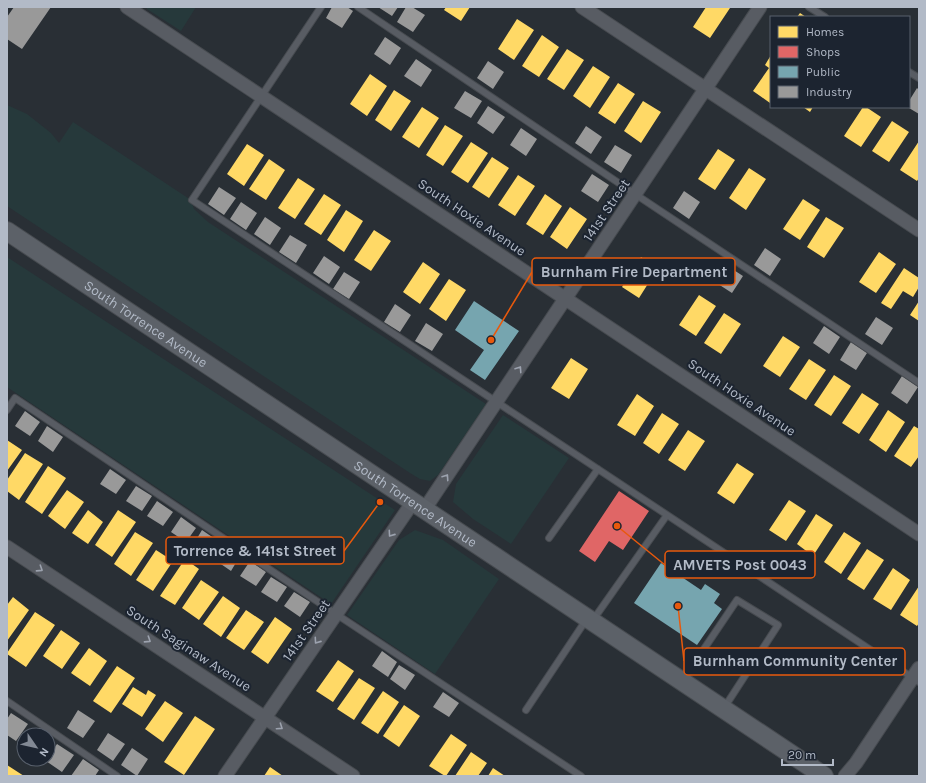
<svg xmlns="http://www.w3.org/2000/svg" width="926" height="783" font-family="Karla,sans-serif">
<rect width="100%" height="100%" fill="#292f35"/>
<path fill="#26393b" d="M146 7H196L181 31 147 9Z
M7 105 27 114 51 133 59 143 73 122 191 200 194 209 208 222 486 404 438 475 430 481 420 479 410 473 7 206Z
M7 257 395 510 331 604 7 387Z
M503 415 569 458 511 544 473 519 453 502 456 484Z
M415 530 443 540 499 579 435 674 347 615 399 540Z"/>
<path fill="#ffd966" d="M446 7H470L461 21 444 10Z
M706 7H728L730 8 710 38 693 27Z
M800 13 806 17H797Z
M517 19 534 30 514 60 498 49Z
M542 35 559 47 539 77 522 66Z
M567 49 584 60 564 90 547 79Z
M771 55V102L770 103 753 91 769 68 765 65Z
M593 66 610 77 590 108 573 96Z
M370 74 387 86 367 116 350 104Z
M618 83 635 94 615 124 598 113Z
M394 90 411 101 391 131 375 120Z
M643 101 661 112 641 143 624 131Z
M422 107 439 118 419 148 402 137Z
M803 107H813L810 112Z
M863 107H866L881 117 861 147 844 136Z
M892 121 909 132 889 162 872 151Z
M445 125 463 136 443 166 426 155Z
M919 141V178L917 181 900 170Z
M471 142 488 153 468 183 451 172Z
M247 144 264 155 244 186 227 174Z
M718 149 735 160 715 190 698 179Z
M492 157 509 168 489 198 472 187Z
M269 159 285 170 266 200 249 189Z
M749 168 766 179 746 210 729 198Z
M518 175 535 186 515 216 498 205Z
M298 178 315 189 295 219 278 208Z
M324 194 341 205 321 235 304 224Z
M545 194 562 206 543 235 526 224Z
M803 199 820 210 800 240 783 229Z
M570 207 587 219 567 249 550 237Z
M346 210 363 221 344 252 327 240Z
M826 217 844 228 824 258 807 247Z
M374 230 391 241 371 271 354 260Z
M879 252 896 264 876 293 859 282Z
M641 257 658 268 639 298 622 287Z
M423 262 440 274 420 304 403 292Z
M904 268 919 278V287L913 297 903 291 891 309 881 303Z
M449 279 466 290 446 321 429 309Z
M699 295 716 306 696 336 679 325Z
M919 301V321L910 315Z
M724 313 741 324 721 354 704 343Z
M783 336 800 347 780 377 763 366Z
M571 358 588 369 569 399 551 388Z
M809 359 826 370 806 400 789 389Z
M834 375 851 386 831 416 814 405Z
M862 393 879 404 859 434 842 423Z
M637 394 654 406 635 436 617 425Z
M888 410 905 422 886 452 869 440Z
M662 413 679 424 659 454 643 443Z
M914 426 919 429V456L911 467 894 456Z
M688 430 705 441 685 471 668 460Z
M7 440 22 450 7 471Z
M25 453 43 464 19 500 7 491V480Z
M737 463 754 474 734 504 717 493Z
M48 466 66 478 42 514 25 502Z
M67 490 84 502 65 529 48 516Z
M789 500 806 511 786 541 769 530Z
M88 510 103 522 88 544 72 533Z
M118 510 136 522 112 557 95 545Z
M816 514 833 525 813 556 797 544Z
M135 532 153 543 131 576 114 564Z
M844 532 861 543 841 574 824 562Z
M867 549 884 560 864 590 847 579Z
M156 550 173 561 153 591 136 580Z
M185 559 199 569 175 605 160 596Z
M893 568 910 580 891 610 873 599Z
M201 580 219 592 199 620 182 608Z
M919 586V623L917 626 900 615Z
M223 596 240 608 221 637 203 624Z
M13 597 29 610 7 641V605Z
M246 610 264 622 244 650 226 638Z
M35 612 55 625 26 667 7 654V653Z
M275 617 292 629 268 664 251 652Z
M61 630 80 643 62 669 43 656Z
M89 648 107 661 90 686 71 673Z
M338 660 354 671 333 702 316 691Z
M117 666 135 678 111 713 93 701Z
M359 678 375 688 354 720 337 709Z
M133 687 146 695 148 690 156 695 142 717 122 704Z
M383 691 399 702 378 734 361 723Z
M165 701 183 713 163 742 145 729Z
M404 705 420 716 399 747 383 736Z
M195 716 215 729 184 775 164 762Z
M451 734 467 745 446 776H445L429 766Z
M471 752 487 763 478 776H455Z
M7 765 24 776H7Z
M270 767 283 776H264Z
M493 768 505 776H488Z"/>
<path fill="#e06666" d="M619 491 649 511 623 550 609 541 595 562 579 551Z"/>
<path fill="#76a5af" d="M474 301 519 331 485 380 470 370 484 350 455 330Z
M661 563 701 590 705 584 720 594 714 603 722 609 697 645 634 603Z"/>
<path fill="#999" d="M14 7H51L22 49 7 39V17Z
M332 7H347L353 11 342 28 326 18Z
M378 7H398L392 16Z
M406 7H412L425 15 413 32 397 22Z
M385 37 401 48 390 65 374 54Z
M416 59 432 70 421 87 404 76Z
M488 61 504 72 493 89 477 78Z
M917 88 919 90V114L909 108V101Z
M465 91 482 101 471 118 454 108Z
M488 106 505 117 493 134 477 123Z
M586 126 602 137 591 154 575 143Z
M521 128 537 139 526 156 510 145Z
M615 145 632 155 621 173 604 162Z
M592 174 609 185 598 202 581 191Z
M219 187 236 198 224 215 208 204Z
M684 191 700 202 689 219 673 208Z
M241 202 257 213 246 230 230 219Z
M265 217 281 228 270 245 254 234Z
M290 235 307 245 296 263 279 252Z
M765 248 781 259 770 276 754 265Z
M324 256 340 267 329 284 313 273Z
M726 265 743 276 732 293 715 282Z
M344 272 360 282 349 299 333 289Z
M395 304 411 315 400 332 384 322Z
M876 317 893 328 882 345 865 334Z
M426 323 443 334 432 351 415 341Z
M824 326 840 337 829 354 813 343Z
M851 342 867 353 856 370 840 360Z
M902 376 918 387 907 404 891 393Z
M25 411 40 422 30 436 15 426Z
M47 426 63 437 53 452 38 441Z
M110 469 126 480 116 494 100 484Z
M136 486 152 496 142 511 126 501Z
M157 501 173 512 163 526 147 516Z
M181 517 196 528 186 542 171 532Z
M202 530 218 541 208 555 193 545Z
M225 546 240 556 231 571 215 560Z
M250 561 266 572 256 586 240 576Z
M271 577 287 587 277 602 261 592Z
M294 592 310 602 300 617 284 606Z
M382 651 397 662 388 677 372 666Z
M399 665 415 675 405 690 390 679Z
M443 692 459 703 449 717 433 707Z
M78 710 95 721 83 738 67 728Z
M11 713 28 724 16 741 7 735V719Z
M37 729 46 735H33Z
M108 733 125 744 113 761 97 750Z
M48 736 53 740 48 748Z
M57 744 74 755 62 772 46 761 47 759H48V757Z
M132 748 148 759 137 776 121 765Z
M83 759 99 770 95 776H71Z"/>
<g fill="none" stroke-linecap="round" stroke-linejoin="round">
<defs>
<path id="service" d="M321 7 192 200 919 682
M358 7 635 194 919 383
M809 7 825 17
M909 72 919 78
M7 410 15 398 336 614 581 776
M549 538 598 469
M593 620 667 515
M683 680 737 600 778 625 724 708
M7 701 117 776
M526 710 586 620"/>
<path id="minor" d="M127 7 919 534
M582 7 919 230
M424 510 760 7
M7 547 353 776
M225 776 413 502
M845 776 856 763 919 668"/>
<g id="secondary">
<path id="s1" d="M7 231 824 776"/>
</g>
</defs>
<use href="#service" stroke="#474b50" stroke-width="8"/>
<use href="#minor" stroke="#474b50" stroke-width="15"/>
<use href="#secondary" stroke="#474b50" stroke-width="20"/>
<use href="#service" stroke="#585c63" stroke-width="6"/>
<use href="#minor" stroke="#585c63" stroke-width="13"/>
<use href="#secondary" stroke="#5c6168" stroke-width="18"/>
</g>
<defs><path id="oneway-chevron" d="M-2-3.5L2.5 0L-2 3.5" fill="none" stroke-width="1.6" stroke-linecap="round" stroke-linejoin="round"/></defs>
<g stroke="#9ca2ae">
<use href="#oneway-chevron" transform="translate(519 369) rotate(-56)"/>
<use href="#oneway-chevron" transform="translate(446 477) rotate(-56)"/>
<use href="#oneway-chevron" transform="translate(391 534) rotate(125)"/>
<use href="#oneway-chevron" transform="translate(40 569) rotate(33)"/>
<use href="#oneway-chevron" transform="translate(148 640) rotate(33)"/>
<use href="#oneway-chevron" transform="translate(317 641) rotate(125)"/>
<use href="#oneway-chevron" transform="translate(280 727) rotate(34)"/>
</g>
<g text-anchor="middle" stroke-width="4" stroke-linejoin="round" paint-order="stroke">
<g font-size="14" fill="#b2bac7" stroke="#1c2430">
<text transform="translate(606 210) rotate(-56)" y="5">141st Street</text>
<text transform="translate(472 217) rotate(34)" y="5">South Hoxie Avenue</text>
<text dy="5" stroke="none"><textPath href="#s1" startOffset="167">South Torrence Avenue</textPath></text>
<text transform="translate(742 397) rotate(34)" y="5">South Hoxie Avenue</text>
<text dy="5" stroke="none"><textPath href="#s1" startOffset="491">South Torrence Avenue</textPath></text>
<text transform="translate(306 630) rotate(-55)" y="5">141st Street</text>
<text transform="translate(189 648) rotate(33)" y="5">South Saginaw Avenue</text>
</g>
</g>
<path fill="none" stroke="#e8590c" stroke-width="1.5" d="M491 340L532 272M380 502L344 551M617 526L665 565M678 606L684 661"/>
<g fill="#e8590c" stroke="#1c2430" stroke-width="1.5">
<circle cx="491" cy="340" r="4"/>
<circle cx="380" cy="502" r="4"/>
<circle cx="617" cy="526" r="4"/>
<circle cx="678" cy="606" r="4"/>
</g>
<g fill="#1c2430" stroke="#e8590c" stroke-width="1.5">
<rect x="532" y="258" width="203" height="27" rx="4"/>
<rect x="166" y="537" width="178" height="27" rx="4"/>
<rect x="665" y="551" width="150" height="27" rx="4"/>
<rect x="684" y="648" width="221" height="27" rx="4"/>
</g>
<g font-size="15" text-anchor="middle" font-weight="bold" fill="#b2bac7">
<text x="634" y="277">Burnham Fire Department</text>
<text x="255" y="556">Torrence &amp; 141st Street</text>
<text x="740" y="570">AMVETS Post 0043</text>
<text x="795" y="666">Burnham Community Center</text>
</g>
<rect width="926" height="783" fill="none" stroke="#b2bac7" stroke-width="16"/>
<rect x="770" y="16" width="140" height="92" fill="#1c2430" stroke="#58606c"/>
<rect x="778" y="26" width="20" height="12" fill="#ffd966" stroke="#58606c"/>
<text x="806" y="36" font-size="12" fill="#b2bac7">Homes</text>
<rect x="778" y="46" width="20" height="12" fill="#e06666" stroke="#58606c"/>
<text x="806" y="56" font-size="12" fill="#b2bac7">Shops</text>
<rect x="778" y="66" width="20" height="12" fill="#76a5af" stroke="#58606c"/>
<text x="806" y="76" font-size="12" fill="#b2bac7">Public</text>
<rect x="778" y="86" width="20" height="12" fill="#999999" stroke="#58606c"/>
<text x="806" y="96" font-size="12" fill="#b2bac7">Industry</text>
<g transform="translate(36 747) rotate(124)"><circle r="19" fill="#1c2430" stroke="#58606c"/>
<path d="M0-3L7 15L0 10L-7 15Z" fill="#828994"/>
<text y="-6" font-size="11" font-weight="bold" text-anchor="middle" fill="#b2bac7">N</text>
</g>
<path d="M782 759v6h51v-6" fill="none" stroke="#b2bac7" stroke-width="2"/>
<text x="788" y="759" font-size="12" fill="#b2bac7" stroke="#1c2430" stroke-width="3" paint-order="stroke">20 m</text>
</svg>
